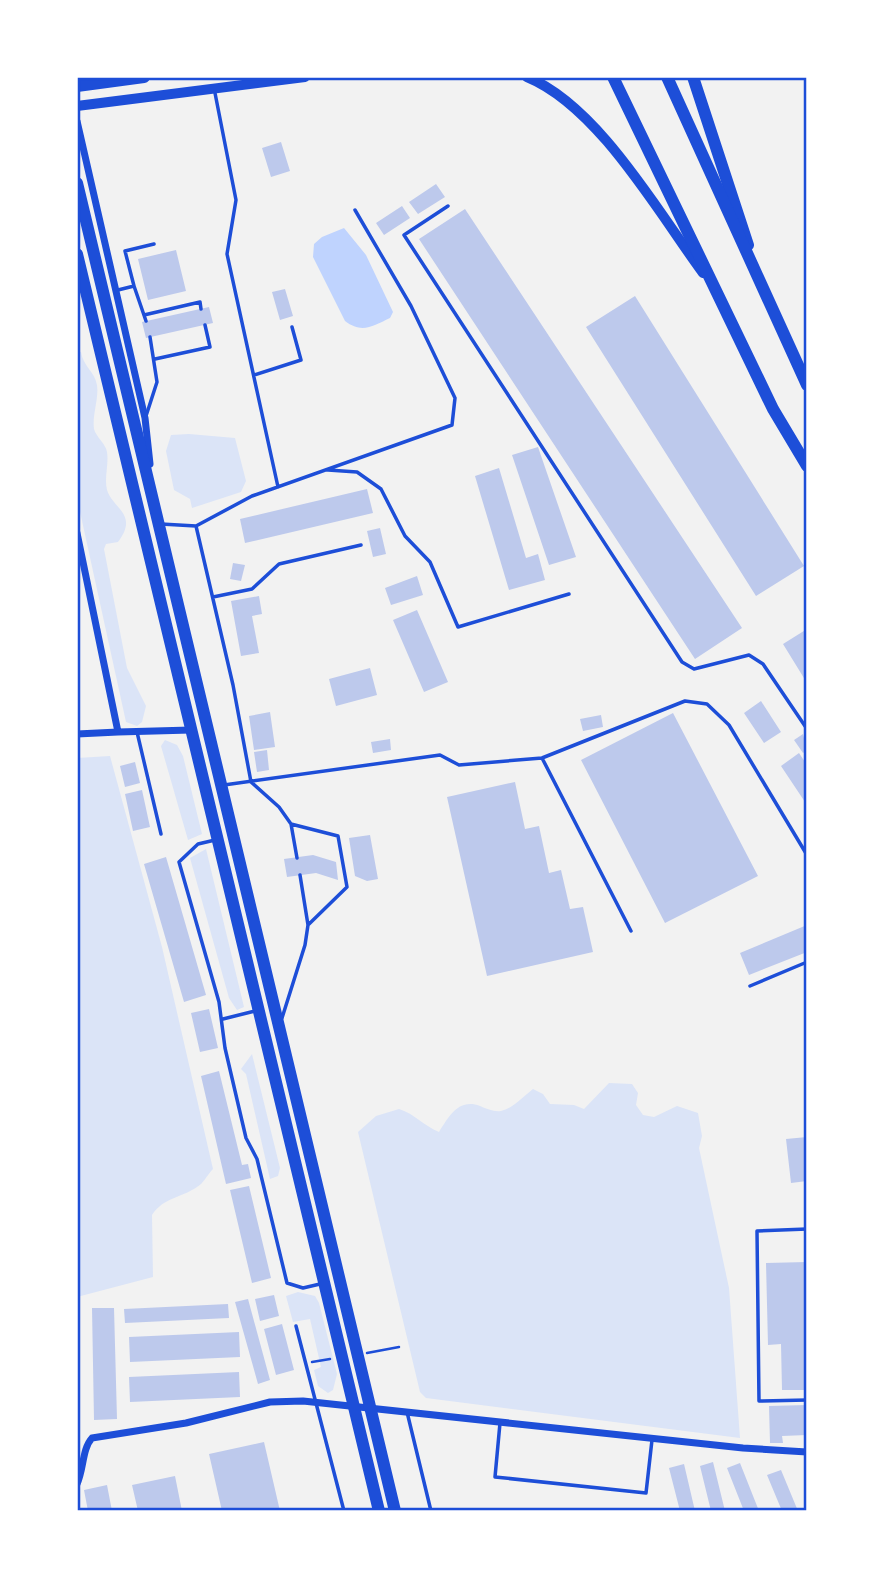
<svg xmlns="http://www.w3.org/2000/svg" width="884" height="1588" font-family="Helvetica,sans-serif">
<rect width="100%" height="100%" fill="#f2f2f2"/>
<path fill="#dbe4f7" d="M77 351 81 352C83 366 95 372 97 385 99 399 92 415 94 429 96 437 106 444 107 452 109 464 104 478 107 490 113 509 139 514 118 542L106 544 104 549 127 668 146 706 142 722 137 726 126 722 77 498Z
M189 434 235 438 246 481 241 492 192 508 190 499 174 490 166 451 171 435Z
M165 740 177 745 183 756 202 834 188 840 161 746Z
M110 756 162 947 213 1169C208 1174 203 1184 197 1187 181 1198 164 1197 152 1215L153 1277 77 1297V758Z
M206 849 244 1007 237 1010 229 998 190 858Z
M252 1054 280 1168 278 1176 270 1179 246 1074 241 1069Z
M609 1083 632 1084 638 1093 636 1105 643 1115 654 1117 677 1106 698 1113 702 1136 699 1148 729 1288 740 1438 426 1398 420 1392 358 1132 376 1116 399 1109C415 1114 424 1126 439 1132 449 1117 458 1098 480 1106 487 1109 494 1112 501 1111 512 1109 524 1096 533 1089L543 1094 550 1104 574 1105 584 1109Z
M298 1292 315 1296 319 1303 337 1374 333 1390 328 1393 318 1386 314 1370 321 1367 310 1319 293 1322 286 1296Z"/>
<path fill="#bfd3fe" d="M344 228 366 255 393 312 390 318C373 326 362 334 345 321L313 257 314 244 322 237Z"/>
<path fill="#bdc9ec" d="M281 142 290 171 271 177 262 148Z
M436 184 445 197 418 214 409 202Z
M402 206 410 218 384 235 376 223Z
M465 209 742 628 695 659 419 239Z
M176 250 186 291 148 300 138 259Z
M285 289 293 316 280 320 272 292Z
M635 296 804 566 756 596 586 327Z
M209 307 213 323 146 338 142 322Z
M538 447 576 557 549 565 512 455Z
M499 468 526 558 538 554 545 580 509 590 475 476Z
M367 489 373 513 245 543 240 519Z
M380 528 386 554 373 557 367 531Z
M233 563 245 565 241 581 230 579Z
M417 576 423 595 391 605 385 588Z
M259 596 262 614 252 616 259 653 241 656 231 601Z
M417 610 448 682 424 692 393 620Z
M807 629V683L783 644Z
M370 668 377 695 336 706 329 679Z
M761 701 781 732 764 743 744 713Z
M270 712 275 747 254 750 249 716Z
M673 713 758 876 665 923 581 760Z
M601 715 603 727 583 731 580 719Z
M803 734 807 750 803 753 794 740Z
M390 739 391 750 373 753 371 742Z
M267 750 269 770 257 772 254 752Z
M799 753 807 765V805L781 766Z
M135 762 140 783 125 787 120 766Z
M515 782 525 829 539 826 549 873 561 870 570 909 583 907 593 952 487 976 447 797Z
M142 790 150 827 133 831 125 794Z
M370 835 378 879 367 881 355 876 349 838Z
M313 855 336 862 338 880 316 873 287 877 284 859Z
M166 857 206 995 184 1002 144 864Z
M807 925V952L749 975 740 953Z
M209 1009 218 1048 200 1052 191 1013Z
M219 1071 242 1165 248 1164 251 1178 226 1184 201 1076Z
M807 1137V1181L791 1183 786 1139Z
M249 1186 271 1278 252 1283 230 1190Z
M807 1262V1390H782L781 1344 768 1345 766 1263Z
M274 1295 279 1316 260 1321 255 1299Z
M248 1299 270 1380 258 1384 235 1302Z
M228 1304 229 1318 125 1323 124 1309Z
M92 1308H114L117 1419 94 1420Z
M282 1324 294 1370 276 1375 264 1329Z
M239 1332 240 1357 130 1362 129 1337Z
M239 1372 240 1397 130 1402 129 1377Z
M807 1405V1435L782 1436 783 1443H770L769 1406Z
M264 1442 280 1511H222L209 1454Z
M713 1462 725 1511H711L700 1466Z
M740 1463 759 1511H744L727 1468Z
M684 1464 695 1511H680L669 1468Z
M781 1470 798 1511H782L767 1475Z
M175 1476 182 1511H138L132 1485Z
M107 1485 112 1511H88L84 1490Z"/>
<g fill="none" stroke-linecap="round" stroke-linejoin="round">
<path stroke="#1d4ed8" stroke-width="2.5" d="M367 1353 399 1347
M312 1362 330 1359"/>
<path stroke="#1d4ed8" stroke-width="3.5" d="M215 93 236 200 227 254 278 487
M448 206 404 235 682 662 694 669 749 655 763 664 807 729
M134 286 125 251 154 244
M118 290 134 286 146 321
M144 315 200 302 201 309
M155 359 210 347 205 325
M254 375 301 360 292 327
M146 416 157 382 150 337
M328 470 357 472 381 489 405 536 430 562 458 627 569 594
M161 524 196 526 233 685 251 782 279 807 291 824 297 858
M196 526 252 496 452 425 455 398 411 306 355 210
M213 597 252 589 279 564 361 545
M137 732 161 834
M542 758 631 931
M224 785 440 755 459 765 542 758 685 701 707 704 729 725 807 855
M291 824 338 836 347 887 308 925
M215 840 198 844 179 862 219 1002 225 1048 246 1138 257 1159 287 1283 303 1288 320 1284
M750 986 807 962
M282 1018 305 945 308 925 300 875
M223 1019 255 1011
M807 1229 757 1231 759 1401 807 1400
M296 1326 344 1511
M407 1412 431 1511
M500 1423 495 1477 646 1493 652 1440"/>
<path stroke="#1d4ed8" stroke-width="7" d="M77 121 145 418 150 464
M77 533 118 732 191 730
M77 734 118 732
M77 1484C84 1469 82 1449 92 1438L186 1423 270 1402 303 1401 743 1448 807 1452"/>
<path stroke="#1d4ed8" stroke-width="10" d="M527 77C598 106 658 212 703 273
M77 106 305 77"/>
<path stroke="#1d4ed8" stroke-width="12" d="M693 77 748 245
M77 86 144 77
M77 183 395 1511
M77 254 379 1511"/>
<path stroke="#1d4ed8" stroke-width="12" d="M613 77 773 409 807 466
M667 77 807 385"/>
</g>
<rect width="884" height="1588" fill="none" stroke="#ffffff" stroke-width="158"/>
<rect x="79" y="79" width="726" height="1430" fill="none" stroke="#1d4ed8" stroke-width="2.5"/>
</svg>
